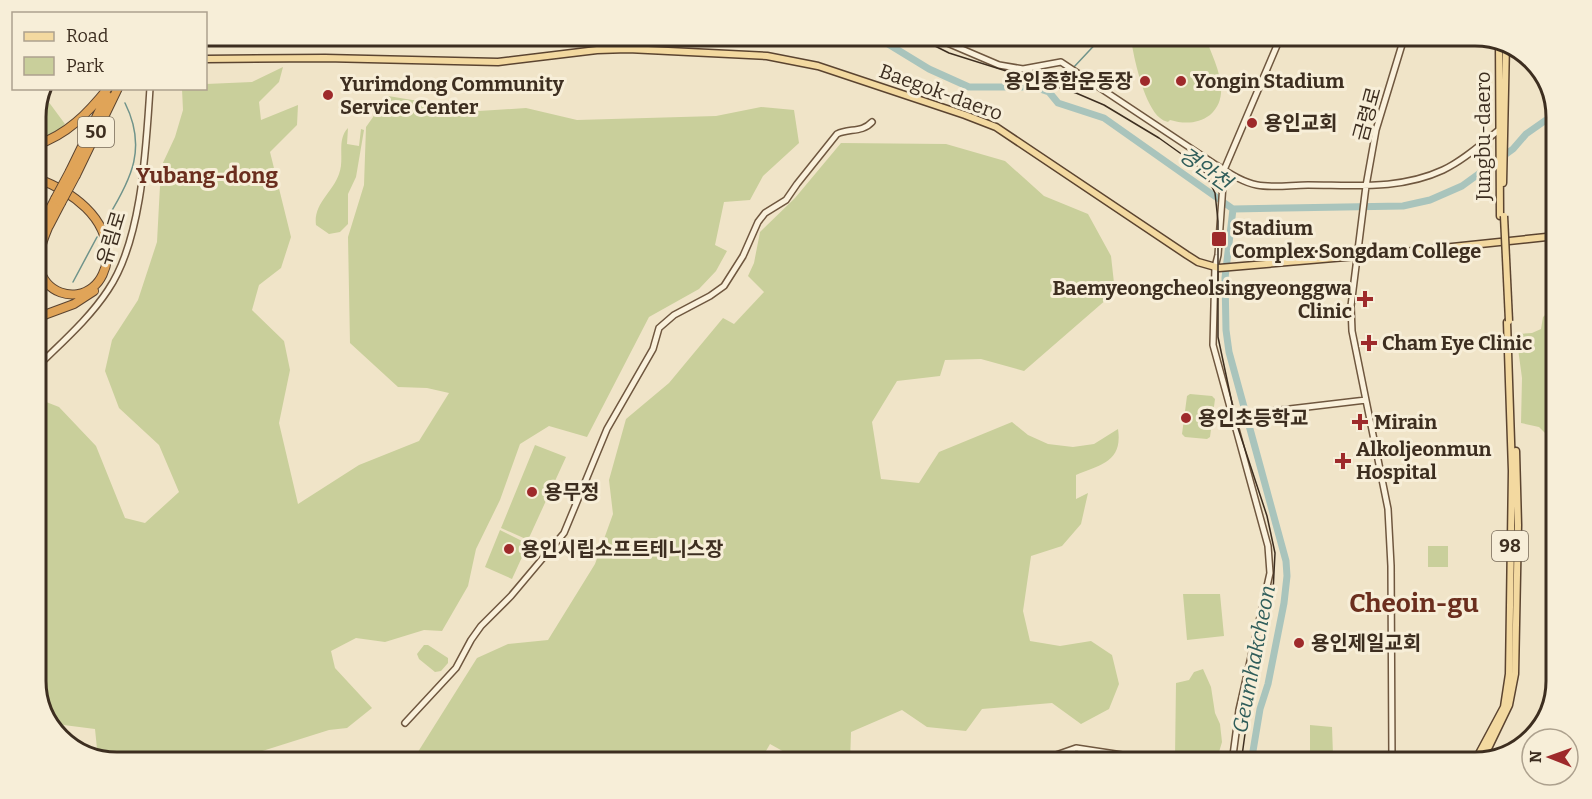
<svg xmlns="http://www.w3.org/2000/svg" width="1592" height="799" font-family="Bitter,'Noto Sans KR',serif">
<rect width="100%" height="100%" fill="#f0e4c8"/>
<path fill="#c9cf9b" d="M1136 36H1205C1213 60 1234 94 1210 115 1198 124 1184 124 1170 120L1168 122C1165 121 1162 120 1160 118 1145 106 1135 63 1132 45H1134Z
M283 67 279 82 259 102 261 120 298 105 297 125 270 152 291 237 281 268 259 285 252 310 284 341 290 370 279 423 298 504 359 465 419 441 449 393 427 388 398 387 350 343 348 237 364 185 366 127 388 96 479 111 526 108 577 120 716 116 761 107 794 110 799 143 763 176 750 200 724 202 715 245 727 251 716 271 699 289 649 317 587 437 549 426 520 444 500 500 476 549 468 586 442 631 424 630 385 642 356 638 331 651 335 668 372 708 347 728 329 730 256 753 221 759 222 763H117L98 759 95 729 48 723 36 688V398L59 407 96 446 125 518 145 523 179 492 159 445 119 408 105 371 112 340 138 300 157 242 161 167 175 137 183 110 182 89 206 88V84L252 82Z
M43 97H45L65 124 56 133 36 142V112Z
M348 128 347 144 359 146 361 129 364 130 356 177 348 194V224L340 232 329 234 316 225C313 204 333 192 339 174 345 159 336 140 348 128Z
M841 143 946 144 1005 161 1044 196 1088 214 1111 256 1115 292 1024 371 981 359 945 360 940 376 897 381 872 422 881 479 919 483 939 452 1012 422 1028 435 1048 444 1073 447 1094 444 1118 429C1123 462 1100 465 1076 475V499L1088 493 1081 524 1062 546 1031 556 1023 611 1030 641 1060 646 1091 641 1112 655 1119 684 1109 709 1081 724 1052 703 982 709 966 731 927 727 902 710 851 732 850 763H804L770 744 759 763H411L477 658 508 644 548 640 595 564 613 514 609 480 626 419 669 383 723 318 734 324 764 292 748 276 754 263 760 232 795 198Z
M1556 301V444L1539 427 1521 423 1522 378 1516 334 1532 333 1541 329 1543 317 1555 306Z
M1190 394 1212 396 1215 399 1210 437 1207 439 1185 437 1182 434 1187 396Z
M535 445 566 457 528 540 501 528Z
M500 530 528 544 512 579 485 567Z
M1428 546H1448V567H1428Z
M1183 594H1220L1224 636 1187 640Z
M424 645H428L448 658V663L441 671 435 672 419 659 417 654Z
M1203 669 1211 687 1215 713 1220 724 1222 742 1217 759 1226 761 1225 763H1205L1175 757 1176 683 1189 680 1194 672Z
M1310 725 1332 727 1333 755 1310 751Z"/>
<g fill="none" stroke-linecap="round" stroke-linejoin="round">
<path stroke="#6f938a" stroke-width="1.5" d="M1073 68 1103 36
M1049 92 1069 71
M108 217C132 178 147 147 125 103
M73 282 97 237
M36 328 49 317"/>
<path stroke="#a9c4bc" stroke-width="7" d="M875 36 929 69 969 87H1034L1049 92 1058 103 1104 118 1233 209 1403 206 1430 200 1462 186 1513 149 1526 134 1556 113
M1233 209 1225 278 1226 330 1229 352 1286 561 1287 576 1284 603 1268 684 1260 709 1251 763"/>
<defs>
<path id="secondary" d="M931 36 999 65 1023 69 1061 62 1216 165C1229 173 1242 182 1257 185 1273 188 1291 185 1308 185 1354 185 1400 190 1443 170 1464 160 1481 144 1499 130
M1403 36 1409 39 1413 36
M36 368C61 343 89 319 108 290 142 240 146 148 150 88
M1231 416 1366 400
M405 723 456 668 471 640 481 626 511 596 564 533 607 429 653 349 659 328 674 315 710 296 724 286 743 256 758 222 765 213 786 200 797 184 837 134C849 128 862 133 872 122
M1033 763 1076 748 1175 763
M1232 763 1239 710 1270 573 1268 546 1213 345 1215 267 1218 255 1224 170 1281 36
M1392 763 1391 566 1388 509 1352 331 1351 306 1366 186 1376 130 1404 38"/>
<path id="primary" d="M1499 42 1500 216
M206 59 325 58 498 62 597 50 628 49 767 56 818 66 965 115 996 127 1187 255 1198 262 1219 268 1404 252 1556 236
M1503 183 1506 43
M1482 761 1509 705 1515 674 1518 525 1516 451
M1474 763 1504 707 1509 674 1512 471 1507 322"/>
<path id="highway" d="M36 145C67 135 88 113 108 88
M70 171 107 95
M76 175 118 88
M36 178C71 191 110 217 107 259 106 269 101 281 93 287 74 303 43 292 40 267 38 251 44 237 50 223
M49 226 61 203
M36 236 55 199
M36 318 74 304 94 291"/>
</defs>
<use href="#secondary" stroke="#6f573f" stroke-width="8"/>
<use href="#primary" stroke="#5b4430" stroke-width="9"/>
<use href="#highway" stroke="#5b4430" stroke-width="10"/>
<use href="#secondary" stroke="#faf1dc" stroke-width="5"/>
<use href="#primary" stroke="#f3d9a0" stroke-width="6"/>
<use href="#highway" stroke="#e0a458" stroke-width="8"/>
<path stroke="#3d2e20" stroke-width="1.5" d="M915 36 949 53 1076 93 1104 105 1159 138 1194 163 1205 173 1215 193 1218 221V337L1236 422 1267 516 1275 553 1273 592 1249 705 1241 763"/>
<defs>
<path id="primary-bridge" d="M1504 216 1509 321"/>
<path id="highway-bridge" d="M55 199 70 171
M61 203 76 175"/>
</defs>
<use href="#primary-bridge" stroke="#5b4430" stroke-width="9" stroke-linecap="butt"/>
<use href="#highway-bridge" stroke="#5b4430" stroke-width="10" stroke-linecap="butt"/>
<use href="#primary-bridge" stroke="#f3d9a0" stroke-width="6"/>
<use href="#highway-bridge" stroke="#e0a458" stroke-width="8"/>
</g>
<g fill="#9e2a2b" stroke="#f7eed8" stroke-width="2">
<circle cx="1145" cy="81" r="6"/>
<circle cx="1181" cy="81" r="6"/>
<circle cx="328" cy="95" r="6"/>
<circle cx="1252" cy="123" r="6"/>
<rect x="1211" y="231" width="16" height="16" rx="3"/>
<path d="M1362 290h6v6h6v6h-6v6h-6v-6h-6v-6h6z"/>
<path d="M1366 334h6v6h6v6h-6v6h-6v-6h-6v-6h6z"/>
<circle cx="1186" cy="418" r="6"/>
<path d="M1357 413h6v6h6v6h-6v6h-6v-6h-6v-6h6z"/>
<path d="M1340 452h6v6h6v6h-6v6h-6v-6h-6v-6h6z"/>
<circle cx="532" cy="492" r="6"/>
<circle cx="509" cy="549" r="6"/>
<circle cx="1299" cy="643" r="6"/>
</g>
<g text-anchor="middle" stroke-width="6" stroke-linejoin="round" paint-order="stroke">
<g fill="#f7eed8" stroke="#756857" stroke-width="1.5">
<rect x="78" y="117" width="36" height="30" rx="4.5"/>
<rect x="1492" y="531" width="36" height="30" rx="4.5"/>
</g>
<g font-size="18" font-weight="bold" fill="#3d2e20">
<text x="96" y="138">50</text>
<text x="1510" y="552">98</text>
</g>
<g font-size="20" font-weight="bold" fill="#3d2e20" stroke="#f7eed8" text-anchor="start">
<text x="1133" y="88" text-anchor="end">용인종합운동장</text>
<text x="1193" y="88">Yongin Stadium</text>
<text x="340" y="91">Yurimdong Community<tspan x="340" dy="23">Service Center</tspan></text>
<text x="1264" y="130">용인교회</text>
<text x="1232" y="235">Stadium<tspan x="1232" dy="23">Complex·Songdam College</tspan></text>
<text x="1352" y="295" text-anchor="end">Baemyeongcheolsingyeonggwa<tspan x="1352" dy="23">Clinic</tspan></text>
<text x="1382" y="350">Cham Eye Clinic</text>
<text x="1198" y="425">용인초등학교</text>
<text x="1374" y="429">Mirain</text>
<text x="1356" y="456">Alkoljeonmun<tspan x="1356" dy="23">Hospital</tspan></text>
<text x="544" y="499">용무정</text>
<text x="521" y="556">용인시립소프트테니스장</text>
<text x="1311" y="650">용인제일교회</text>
</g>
<g font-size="20" fill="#3d2e20" stroke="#f7eed8">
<text transform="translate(941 92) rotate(20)" y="7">Baegok-daero</text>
<text transform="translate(1367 114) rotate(-75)" y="7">금령로</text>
<text transform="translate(1483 136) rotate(-90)" y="7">Jungbu-daero</text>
<text transform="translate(111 238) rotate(-73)" y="7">유림로</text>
</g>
<g font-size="21" font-style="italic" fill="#2f5d5a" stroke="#f7eed8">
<text transform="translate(1205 169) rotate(35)" y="7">경안천</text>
<text transform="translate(1254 659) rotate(-79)" y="7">Geumhakcheon</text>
</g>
<g font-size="22" font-weight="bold" fill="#6b2e1e" stroke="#f7eed8">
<text x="207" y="183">Yubang-dong</text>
</g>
<g font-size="26" font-weight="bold" fill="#6b2e1e" stroke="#f7eed8">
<text x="1414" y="612">Cheoin-gu</text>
</g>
</g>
<path d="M0 0H1592V799H0ZM117 46H1475A71 71 0 0 1 1546 117V681A71 71 0 0 1 1475 752H117A71 71 0 0 1 46 681V117A71 71 0 0 1 117 46Z" fill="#f7eed8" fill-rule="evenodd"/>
<path fill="none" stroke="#3d2e20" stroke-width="3" d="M117 46H1475A71 71 0 0 1 1546 117V681A71 71 0 0 1 1475 752H117A71 71 0 0 1 46 681V117A71 71 0 0 1 117 46Z"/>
<rect x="12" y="12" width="195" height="78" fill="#f7eed8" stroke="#ada18e" stroke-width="1.5"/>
<rect x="24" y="32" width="30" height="9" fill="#f3d9a0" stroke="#ada18e" stroke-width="1.5"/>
<text x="66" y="42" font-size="18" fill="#3d2e20">Road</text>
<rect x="24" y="57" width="30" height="18" fill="#c9cf9b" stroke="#ada18e" stroke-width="1.5"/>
<text x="66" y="72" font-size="18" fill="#3d2e20">Park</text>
<g transform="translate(1550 757) rotate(271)"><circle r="28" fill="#f7eed8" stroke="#ada18e" stroke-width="1.5"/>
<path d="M0-4.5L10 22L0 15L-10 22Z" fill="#9e2a2b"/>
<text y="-9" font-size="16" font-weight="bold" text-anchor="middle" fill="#3d2e20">N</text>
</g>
</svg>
